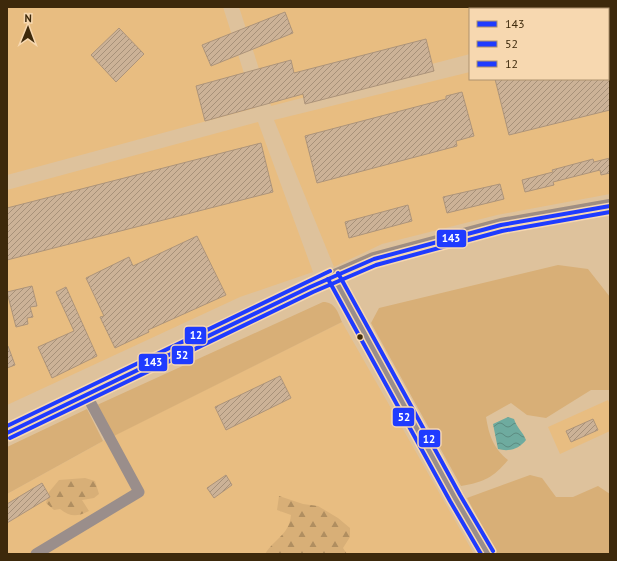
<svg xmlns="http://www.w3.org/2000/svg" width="617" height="561" font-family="'PT Sans',sans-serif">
<defs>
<pattern id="forest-firs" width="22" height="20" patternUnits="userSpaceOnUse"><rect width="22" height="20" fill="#d8af77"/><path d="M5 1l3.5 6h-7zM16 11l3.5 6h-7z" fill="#b08e60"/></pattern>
<pattern id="water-waves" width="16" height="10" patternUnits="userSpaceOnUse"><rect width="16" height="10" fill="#6eab9f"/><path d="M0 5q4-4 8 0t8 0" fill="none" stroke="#5c8b80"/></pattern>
<pattern id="building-hatch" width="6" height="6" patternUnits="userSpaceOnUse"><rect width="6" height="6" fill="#ccb297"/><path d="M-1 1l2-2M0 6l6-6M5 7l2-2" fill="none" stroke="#a79179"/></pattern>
</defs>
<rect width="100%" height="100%" fill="#dec29c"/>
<path fill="#e8bd81" d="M7 7H223L255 108 7 175Z
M239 7H610V16H608V9H470V54L271 106Z
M608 39H610V194L497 215 382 244 334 267 274 120 470 72V79H608Z
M258 122 313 272 240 297 7 405V190Z
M342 322 474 554H7V494L103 441Z
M608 400 610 404V431L560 454 548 427Z"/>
<path fill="#d8af77" d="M558 265 588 269 610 297V390H591L546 418 527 415 511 403 486 417C489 435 493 448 508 460 493 478 484 482 461 486L371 323 379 308Z
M323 302C335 302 338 312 342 322L114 436 97 405Z
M87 409 103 441 7 494V447Z
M530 475 542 478 556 497H573L598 486 610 494V554H497L467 498Z"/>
<path fill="url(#forest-firs)" d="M85 478 95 481 99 494 94 498 82 500 89 511C77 517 70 517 60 509L54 510 46 503 49 492 59 480Z
M279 496 303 504 318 506 338 518 350 528V537L343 548 347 554H265C275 538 289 535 291 515L277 510Z"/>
<path fill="url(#water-waves)" d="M508 417 514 419C517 428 523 432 526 440 519 449 509 452 498 449L493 424Z"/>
<path fill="url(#building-hatch)" stroke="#ad947a" d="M285 12 293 33 211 66 202 45Z
M119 28 144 54 116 82 91 55Z
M426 39 434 71 305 104 303 94 205 121 196 86 291 60 294 73Z
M495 79H610V110L509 135Z
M462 92 474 136 456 141 457 146 317 183 305 136 446 99V96Z
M261 143 273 192 7 260V208Z
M610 158V173L601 175 600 170 553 182 554 185 525 192 522 180 553 172 552 170 593 159 594 162Z
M500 184 504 199 447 213 443 197Z
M408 205 412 221 349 238 345 222Z
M197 236 226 295 148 330 149 332 115 348 100 317 104 316 86 278 129 257 133 266Z
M32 286 37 306 30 307 33 317 27 318 28 324 16 327 7 292Z
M66 287 97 356 52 378 38 347 74 331 56 292Z
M8 346 15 365 7 368V347Z
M280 376 291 398 226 430 215 407Z
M593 419 598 430 571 442 566 431Z
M226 475 232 485 214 498 207 488Z
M42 483 50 497 7 523V504Z"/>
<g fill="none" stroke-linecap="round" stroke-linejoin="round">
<path stroke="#9a8e8b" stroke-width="11" d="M333 276 455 498 488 554
M36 554 139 492 87 396"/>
<path stroke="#9f8e82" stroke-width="14" d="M7 433 310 287 374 259 501 225 610 206"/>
<defs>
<path id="bus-1" d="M7 433 310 287 374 259 501 225 610 206"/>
<path id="bus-2" d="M328 279 450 501 481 554
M10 438 313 292 376 265 502 231 610 212"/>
<path id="bus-3" d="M338 273 460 495 493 551
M7 426 330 271"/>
</defs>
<use href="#bus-1" stroke="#f7d8b0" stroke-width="7"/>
<use href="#bus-2" stroke="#f7d8b0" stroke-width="7"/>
<use href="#bus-3" stroke="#f7d8b0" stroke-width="7"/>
<use href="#bus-1" stroke="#1f3bff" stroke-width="4"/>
<use href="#bus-2" stroke="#1f3bff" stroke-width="4"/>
<use href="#bus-3" stroke="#1f3bff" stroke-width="4"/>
</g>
<circle fill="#3d290b" stroke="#f7d8b0" stroke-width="1.5" cx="360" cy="337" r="3.5"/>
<g stroke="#f7d8b0" stroke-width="1.5">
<rect x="436" y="229" width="31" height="19" rx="4" fill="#1f3bff"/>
<rect x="184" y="326" width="23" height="19" rx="4" fill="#1f3bff"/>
<rect x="171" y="345" width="23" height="20" rx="4" fill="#1f3bff"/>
<rect x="138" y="353" width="30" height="19" rx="4" fill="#1f3bff"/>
<rect x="392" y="407" width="23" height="20" rx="4" fill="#1f3bff"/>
<rect x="418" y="429" width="23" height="19" rx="4" fill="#1f3bff"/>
</g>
<g font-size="11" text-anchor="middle" font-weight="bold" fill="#fff">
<text x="451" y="242">143</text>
<text x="196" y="339">12</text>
<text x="182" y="359">52</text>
<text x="153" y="366">143</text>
<text x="404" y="421">52</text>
<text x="429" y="443">12</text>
</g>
<rect width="617" height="561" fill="none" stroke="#3d290b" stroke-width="16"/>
<rect x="469" y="8" width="140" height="72" fill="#f7d8b0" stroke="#ad926e"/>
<rect x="477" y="21" width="20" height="6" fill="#1f3bff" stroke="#ad926e"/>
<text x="505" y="28" font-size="12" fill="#3d290b">143</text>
<rect x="477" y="41" width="20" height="6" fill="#1f3bff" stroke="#ad926e"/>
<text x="505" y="48" font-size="12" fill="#3d290b">52</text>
<rect x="477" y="61" width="20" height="6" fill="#1f3bff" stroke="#ad926e"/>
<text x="505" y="68" font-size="12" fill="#3d290b">12</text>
<g transform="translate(28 28) rotate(1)" stroke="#f7d8b0" stroke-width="3" paint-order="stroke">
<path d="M0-3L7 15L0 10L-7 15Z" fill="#3d290b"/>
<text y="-6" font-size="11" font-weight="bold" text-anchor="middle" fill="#3d290b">N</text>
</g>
</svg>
